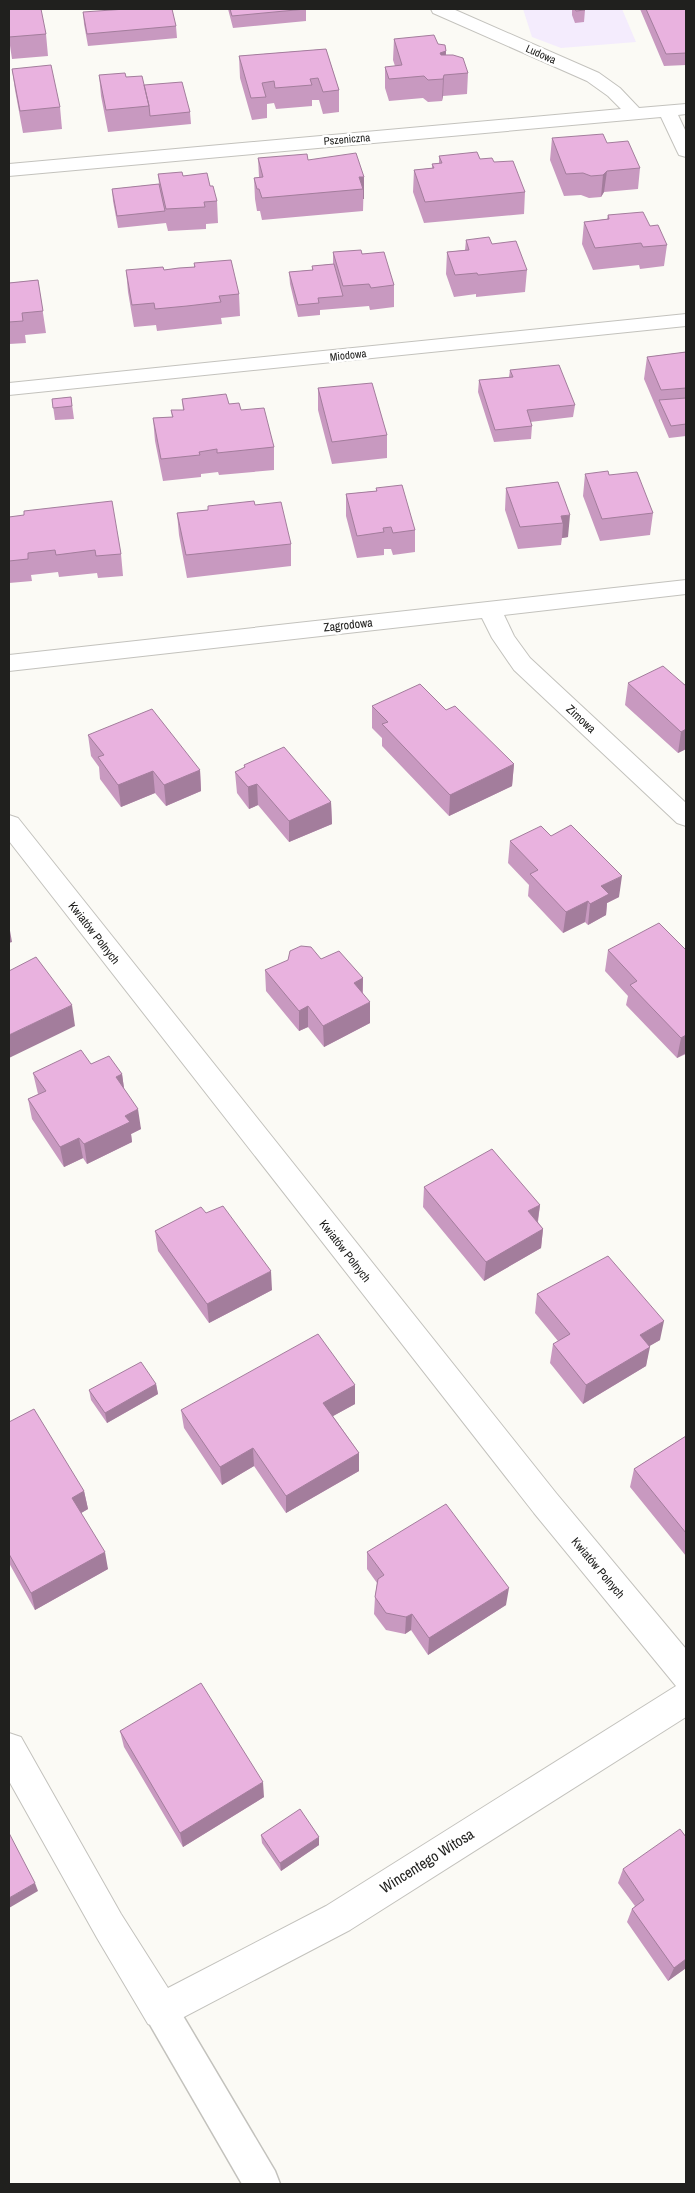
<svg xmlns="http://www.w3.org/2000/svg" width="695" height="2193" font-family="'Archivo Narrow',sans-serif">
<rect width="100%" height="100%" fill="#fbfaf5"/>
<path fill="#f4ecfd" d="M523 9H622L636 42 561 48 532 37Z"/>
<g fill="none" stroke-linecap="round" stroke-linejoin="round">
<defs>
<path id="service" d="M161 1994 173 1999 275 2171 280 2184H242L149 2023 144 2011 149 1999Z"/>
<path id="minor" d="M431 9H453L599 73 620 88 639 108 686 104V114L678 115 686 132V157L679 155 677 151 661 117 9 176V164L621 109 608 96 587 81 433 13Z
M686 314V326L9 395V383Z
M686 580V594L504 615 514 636 530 658 686 803V826L677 823 514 670 492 638 482 618 9 671V655Z
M9 815 18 818 556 1493 686 1649V1717L350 1930 161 2029 148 2024 97 1938 9 1781V1733L21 1737 121 1914 168 1988 326 1906 676 1686 534 1513 9 841Z"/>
</defs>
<use href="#service" stroke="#c3c2bd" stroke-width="3"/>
<use href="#minor" stroke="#c3c2bd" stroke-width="2"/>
<use href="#service" fill="#fff" fill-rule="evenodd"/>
<use href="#minor" fill="#fff" fill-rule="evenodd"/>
</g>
<path fill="#c899c0" d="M9 9 46 34 48 56 12 59 9 39Z
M228 9H306V21L233 28Z
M572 9H584L585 10 584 22 575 23 572 15Z
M640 9H686V65L664 66Z
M83 12 176 26 177 38 88 46 84 24Z
M394 39 438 44 446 51V55L468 73 467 94 443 96 442 101 428 102 423 98 389 101 385 88V67L395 66 393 60Z
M326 49 339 90V112L323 114 319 100H312V106L276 109 274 103 267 104V118L252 120 240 78 239 56Z
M12 69 60 107 62 129 23 133 15 90Z
M99 75 126 77 144 85 190 112 191 124 108 132 101 96Z
M552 138 607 143 640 168 638 189 604 192 601 197 589 198 581 195 564 196 550 160Z
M439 156 480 159 494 162 525 192 524 214 424 223 413 192 414 170 432 168V164L439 163Z
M258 158 364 177 363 211 262 220 260 211H257L255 199 254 178 259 177Z
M158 174 183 176 210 186 217 201 218 223 206 224V229L168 231 166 223 118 228 113 201 112 189 159 184Z
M608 215 650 226 667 245 664 266 640 269 639 265 593 270 582 244 584 222 607 219Z
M466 240 492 244 527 270 525 292 476 297V294L454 297 446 274 447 252 465 250Z
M333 252 362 254 394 285V307L370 310 369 306 320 310V315L298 317 290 284 289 272 312 270V266L333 264Z
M194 263 239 294 240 316 221 318 222 324 157 331 156 325 134 327 128 292 126 270H164L194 267Z
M38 280 46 333 25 335 26 343 9 344V283Z
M686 352V436L669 438 644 379 647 357Z
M510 370 575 405 573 417 530 422 532 426 531 439 494 442 478 392 479 380 509 377Z
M318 388 387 435V458L332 464 318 410Z
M71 397 74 419 55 420 52 399Z
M182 399 229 404 241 410 274 447V470L219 475 218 472 201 474V477L163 481 155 441 153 418 172 417 171 410H183Z
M585 474 609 475 653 513 650 535 600 541 583 496Z
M558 482 568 537 562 538 561 545 518 549 505 510 506 488Z
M376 488 415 530V552L393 555 391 549H384V555L357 558 346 516V494L376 491Z
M255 505 291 544V566L187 578 179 535 177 513 208 510V506Z
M9 517 121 554 123 576 98 578 97 573 59 577 58 572 31 575 32 581 9 583Z
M628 683 686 686V749L678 753 625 705Z
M372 706 446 710 514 764 512 786 449 816 382 746V738L372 728Z
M88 735 200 770 201 791 166 806 155 793 121 807 100 779 99 767 91 756Z
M244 765 331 802 332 824 289 842 258 805 249 809 237 793 235 772 244 768Z
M551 836 619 897 607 903 606 915 588 925 585 922 563 933 528 896 529 885 508 863 510 841Z
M608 950H686V1054L677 1058 626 1005 628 996 605 971Z
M321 959 363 978V993L370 1023 324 1047 308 1027 299 1031 266 991 265 970Z
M91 1064 122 1074 124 1089 141 1129 131 1134 132 1142 87 1164 83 1158 64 1167 32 1119 28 1099 38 1094 33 1073Z
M424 1187 540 1205 538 1222 543 1229 541 1248 484 1281 423 1207Z
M206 1213 272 1290 209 1323 158 1251 155 1231Z
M537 1294 660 1340 649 1346 646 1366 583 1404 550 1363 553 1344 558 1341 535 1313Z
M156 1384 158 1394 107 1423 91 1400 89 1390Z
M355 1385V1404L333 1416 359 1453V1471L286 1513 254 1466 222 1485 184 1428 181 1410Z
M9 1422 84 1491 88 1509 81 1513 108 1569 35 1610 9 1563Z
M686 1436V1556L630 1487 634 1469Z
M367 1552 506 1605 428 1655 411 1630 405 1634 386 1630 374 1614 375 1597 377 1583 367 1569Z
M120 1731 264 1797 183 1847 124 1747Z
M261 1835 319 1845 281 1871 262 1843Z
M686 1837V1968L668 1981 627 1922 632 1909 635 1906 618 1883 623 1869Z"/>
<path fill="#a37d9c" d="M446 51 445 73 440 53Z
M444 75 443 96 442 101 443 79Z
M607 171 604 192 601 197 603 175Z
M359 177H364V199H363V189Z
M570 515 568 537 562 538 563 523 561 516Z
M686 729V749L678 753 681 732Z
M514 764 512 786 449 816 450 795Z
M200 770 201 791 166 806 164 785Z
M153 771 155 793 121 807 118 785Z
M257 784 258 805 249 809 248 787Z
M331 802 332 824 289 842V821Z
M622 876 619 897 607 903 606 915 588 925 590 904 601 886Z
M588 901 585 922 563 933 566 912Z
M9 925 12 942 9 943Z
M363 978 362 999 354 983Z
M370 1002V1023L324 1047 323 1026Z
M72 1005 75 1026 9 1058V1035Z
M308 1006V1027L299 1031V1011Z
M686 1035V1053L677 1058 681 1038Z
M122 1074 125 1095 116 1077Z
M138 1109 141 1129 131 1134 132 1142 87 1164 84 1144 125 1116Z
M79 1138 83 1158 64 1167 60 1147Z
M540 1205 537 1225 528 1211Z
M543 1229 541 1248 484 1281 486 1262Z
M271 1271 272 1290 209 1323 207 1304Z
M664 1321 660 1340 636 1354 640 1335Z
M650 1347 646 1366 583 1404 586 1385Z
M156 1384 158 1394 107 1423 105 1413Z
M355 1385V1404L324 1421 323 1403Z
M253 1448 254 1466 222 1485 220 1467Z
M359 1453V1471L286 1513V1496Z
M84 1491 88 1509 76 1516 72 1498Z
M105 1552 108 1569 35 1610 31 1593Z
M509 1588 506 1605 428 1655 429 1638Z
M412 1614 411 1630 405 1634 406 1617Z
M263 1782 264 1797 183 1847 180 1833Z
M319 1837V1845L281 1871 280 1863Z
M35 1883 38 1891 9 1908V1898Z
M686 1959V1968L668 1981 674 1968Z"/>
<path fill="#e9b2df" stroke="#a37d9c" d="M9 9H41L46 34 9 37Z
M126 9H172L176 26 87 34 83 12Z
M230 9H306L232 16Z
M575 9H584L585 10 576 11Z
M646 9H686V53L666 54Z
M434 35 438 44 445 45 446 51 440 53 441 55H453L463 58 468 73 444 75 443 79 428 80 424 76 389 79 385 67 402 65 394 39Z
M326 49 339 90 323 92 318 78 310 79 312 85 275 88 274 81 262 83 266 97 251 98 239 56Z
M51 65 60 107 20 111 12 69Z
M125 73 126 77 142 76 149 106 106 110 99 75Z
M182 82 190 112 150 116 149 106 144 85Z
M603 134 607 143 628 141 640 168 607 171 603 175 591 176 583 173 566 174 552 138Z
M477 152 480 159 492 158 494 162 513 161 525 192 425 202 414 170 434 168 432 164 442 163 439 156Z
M356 153 364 177H359L363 189 262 198 259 189H257L254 178 263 177 258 158 307 154 308 160Z
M182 172 183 176 207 173 210 186H213L217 201 204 202 205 207 166 209 158 174Z
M159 184 165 211 117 216 112 189Z
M643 212 650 226 658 225 667 245 643 247 641 243 595 248 584 222 609 219 608 215Z
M489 237 492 244 516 241 527 270 478 275 477 273 455 275 447 252 469 250 466 240Z
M361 250 362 254 384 252 394 285 371 288 369 284 343 286 333 252Z
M231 260 239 294 219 296 221 302 187 306 155 309 154 303 132 305 126 270 163 267 164 270 179 268 195 267 194 263Z
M334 264 343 296 318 298 319 303 298 305 289 272 313 270 312 266Z
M38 280 43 311 22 313 23 321 9 322V283Z
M686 352V388L661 390 647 357Z
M559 365 575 405 527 410 532 426 495 430 479 380 513 377 510 370Z
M372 383 387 435 332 442 318 388Z
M226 394 229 404 239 403 241 410 264 408 274 447 217 453V449L199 452 200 455 161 459 153 418 173 417 171 410H184L182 399Z
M71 397 72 406 53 408 52 399Z
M686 398V424L671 426 659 400Z
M608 471 609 475 637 472 653 513 602 519 585 474Z
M558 482 570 515 561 516 563 523 520 527 506 488Z
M402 485 415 530 393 533 391 527 383 528 384 532 357 536 346 494 377 491 376 488Z
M112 501 121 554 96 556 95 550 56 555 55 550 28 553V559L9 561V517L24 515V511Z
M254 501 255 505 281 502 291 544 186 555 177 513 208 510V506Z
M663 666 686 686V729L681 732 628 683Z
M420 684 446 710 455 706 514 764 450 795 382 724 388 722 372 706Z
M152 709 200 770 164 785 153 771 118 785 98 757 104 755 88 735Z
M284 747 331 802 289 821 257 784 248 787 235 772 245 767 244 765Z
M571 825 622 876 601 886 609 894 590 904 588 901 566 912 530 874 538 870 510 841 541 826 551 836Z
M659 923 686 950V1035L681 1038 630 985 637 981 608 950Z
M301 946 311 947 321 959 339 951 363 978 354 983 370 1002 323 1026 308 1006 299 1011 265 970 288 960 290 951Z
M36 957 72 1005 9 1035V971Z
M81 1050 91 1064 109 1056 122 1074 116 1077 138 1109 125 1116 130 1122 84 1144 79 1138 60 1147 28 1099 46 1091 33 1073Z
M492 1149 540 1205 528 1211 543 1229 486 1262 424 1187Z
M223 1206 271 1271 207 1304 155 1231 201 1207 206 1213Z
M608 1256 664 1321 640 1335 650 1347 586 1385 553 1344 570 1334 537 1294Z
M318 1334 355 1385 323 1403 359 1453 286 1496 253 1448 220 1467 181 1410Z
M141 1362 156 1384 105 1413 89 1390Z
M34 1409 84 1491 72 1498 105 1552 31 1593 9 1554V1422Z
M686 1436V1533L634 1469Z
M446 1504 509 1588 429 1638 412 1614 406 1617 386 1613 375 1597 378 1579 384 1575 367 1552Z
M201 1683 263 1782 180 1833 120 1731Z
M300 1809 319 1837 280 1863 261 1835Z
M680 1829 686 1837V1959L674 1968 632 1909 644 1900 623 1869Z
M9 1833 35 1883 9 1898Z"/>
<g text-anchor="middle" stroke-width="5" stroke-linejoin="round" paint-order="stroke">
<g font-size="11" fill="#20201e" stroke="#fff">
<text transform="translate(541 54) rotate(24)" y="4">Ludowa</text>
<text transform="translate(347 139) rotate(-5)" y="4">Pszeniczna</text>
<text transform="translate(348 355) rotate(-6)" y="4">Miodowa</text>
</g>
<g font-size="12" fill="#20201e" stroke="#fff">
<text transform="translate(348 625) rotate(-6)" y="4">Zagrodowa</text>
<text transform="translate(581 719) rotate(43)" y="4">Zimowa</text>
<text transform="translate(94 933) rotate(52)" y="4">Kwiatów Polnych</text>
<text transform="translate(345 1251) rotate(52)" y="4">Kwiatów Polnych</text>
<text transform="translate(598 1568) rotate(50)" y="4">Kwiatów Polnych</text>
</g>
<g font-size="15" fill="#20201e" stroke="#fff">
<text transform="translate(427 1861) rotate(-32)" y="5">Wincentego Witosa</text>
</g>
</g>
<rect width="695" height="2193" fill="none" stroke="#20201e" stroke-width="20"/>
</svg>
